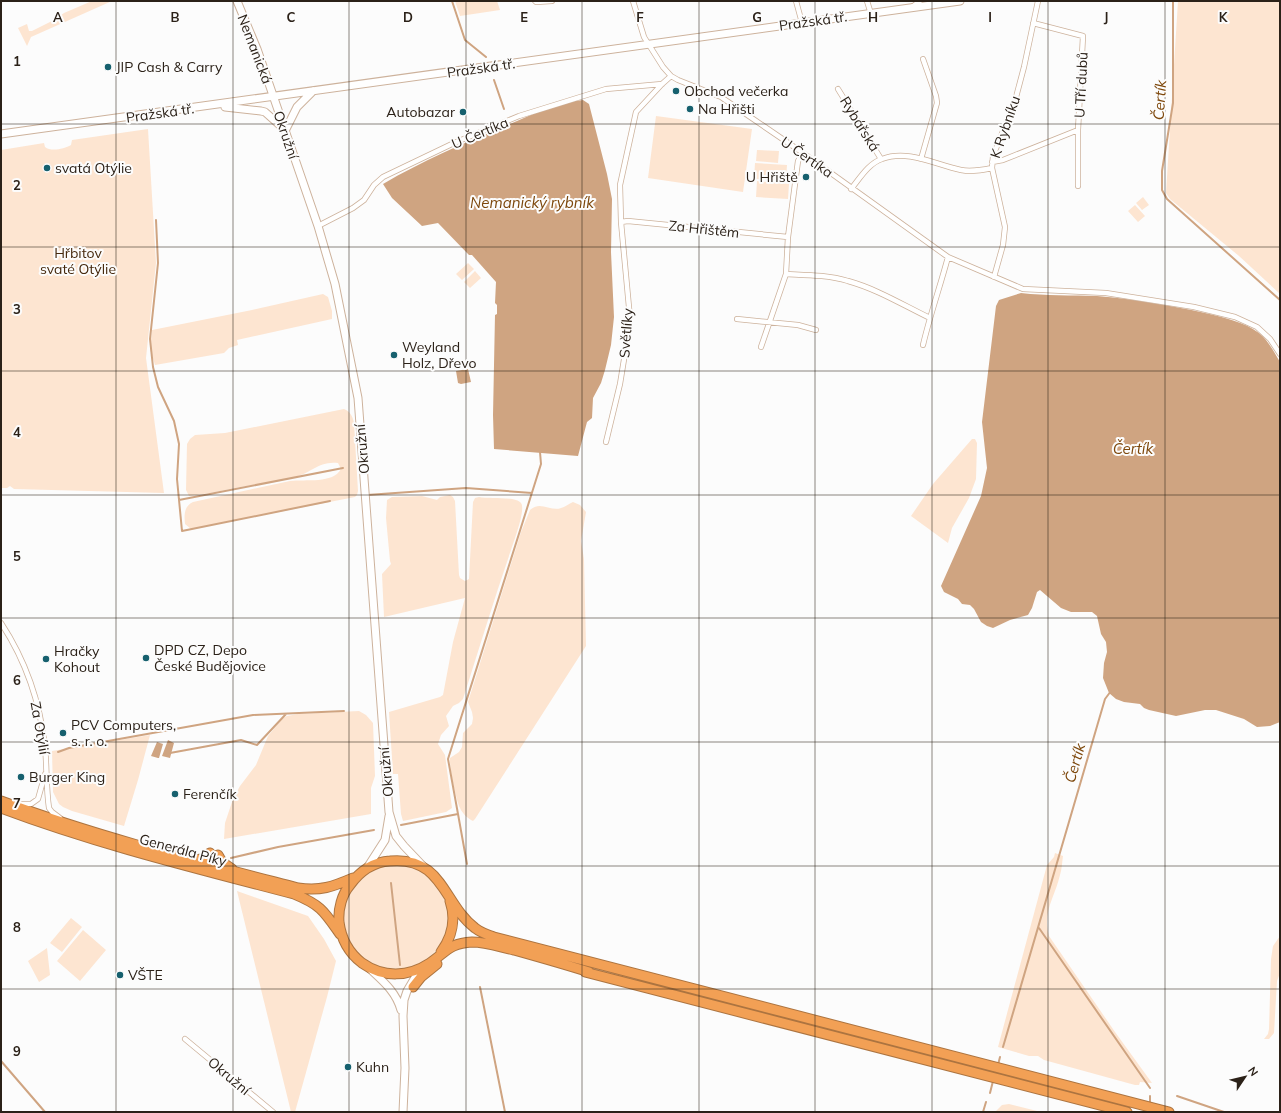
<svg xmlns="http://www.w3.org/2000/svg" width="1281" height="1113" font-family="Mulish,sans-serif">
<rect width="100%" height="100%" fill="#fcfcfc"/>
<path fill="#fde5d1" d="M92 1H112L31 37 27 46 18 28 27 24 29 31H32L54 20 64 13Z
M455 1H497L500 10 460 16Z
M1178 1H1280V294L1239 256 1170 199 1166 193Z
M656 116 752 129 743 192 648 178Z
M148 129 156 263 146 358 164 493 14 489 10 486 7 488H1V150L44 143 45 147C51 152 64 149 71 145L72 140Z
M757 150 779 151 778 163 756 161Z
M755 163 787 165 786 180 754 179Z
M757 181 789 184 788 199 756 197Z
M1143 197 1149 205 1142 210 1136 203Z
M1135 205 1145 216 1138 222 1128 211Z
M468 263 474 269 462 280 456 274Z
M475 271 481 278 470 288 464 282Z
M323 294 328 297 332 311V319L237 340 238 345 229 348 224 353 155 365 150 349 152 330 252 310Z
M344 409C350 411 353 417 354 423L358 491 357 495 355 497 191 529 185 524C184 515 184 506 193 502L290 481C306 479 333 484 341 469L338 463C319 461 314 471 298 476 283 481 268 482 253 485 231 488 210 494 189 496L186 490 187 444 190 439 195 435 225 433Z
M972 439H975L977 443 976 479 969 498 952 528 948 543 911 516 933 484Z
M450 495 453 497 455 501 459 575 460 578 465 581 469 579 473 502 475 498 479 497C488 499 515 496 521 503 526 509 514 541 511 550 494 599 479 649 463 699L459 703 453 706 446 716 449 726 441 735 438 744 445 755 452 808 446 812 403 821 401 814 398 774H393L389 712 440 697 443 695 453 642 465 598 384 617 382 574 391 564 390 561 386 518 387 500 392 497 422 496 437 500 440 497Z
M573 502 580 505 586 512 581 541 584 559 586 646 475 819 473 821C468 819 462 813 460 808 456 800 449 766 450 758L459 752 462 747 463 733 472 724 473 718 472 712 468 702 521 532 530 510C540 500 551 512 561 508 565 507 568 504 573 502Z
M359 711 366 715 373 723 375 776 371 788V814L224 839 225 823 233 799 240 786 256 765 268 736 283 718 287 716 298 714Z
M150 735 138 780 124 826 72 811 63 807 59 804 53 792 52 751Z
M1055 853 1063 856C1062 862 1062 869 1060 875 1055 897 1042 912 1049 936L1115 1032 1152 1083 1140 1082 1139 1085H1135L1044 1060 1038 1056H1029L998 1047 1047 865 1054 857Z
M344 917a52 52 0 1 1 104 0a52 52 0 1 1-104 0Z
M237 891 308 916 324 939 336 961 327 997 295 1112H291Z
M71 918 82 927 62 952 50 943Z
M83 930 106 950 80 981 57 961Z
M1280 936V973L1277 981 1274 1033 1269 1039H1264L1268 1034 1269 1029 1271 959 1273 946Z
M47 948 50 975 39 982 28 961Z
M1009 1104 1041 1112H995L1002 1105Z"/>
<path fill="#cfa481" d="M583 100 589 104 607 174 612 199 611 252 614 317 611 345 605 370 601 383 593 398 592 418 587 422 578 456 494 449 493 415 495 315 497 314V305L495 303 496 282 472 255H469L438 223 422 226 392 198 383 184C422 161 464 143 505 126 530 116 556 102 583 100Z
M1021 293C1046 296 1071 295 1097 296 1133 299 1169 305 1205 313 1222 317 1245 322 1259 333 1268 340 1274 352 1280 362V722L1270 726 1257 727 1244 719 1216 710H1205L1176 716 1149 710 1144 708 1140 704 1124 702 1116 699 1109 693 1103 678 1104 663 1107 652 1106 642 1101 634 1097 616 1092 612H1071L1061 608 1040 590 1037 592 1032 608 1028 615 1010 620 993 628 987 626 981 622 974 609 970 605 962 604 958 599 944 592 941 586 981 496 987 468 982 422 996 306 999 300Z
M468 369 471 382 461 384 458 383 456 371Z
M168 740 174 743 170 758 162 756Z
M157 742 163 744 159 758H158L151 756Z"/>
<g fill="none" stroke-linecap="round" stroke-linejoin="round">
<path stroke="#cfa481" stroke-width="2" d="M452 1 465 40 486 57
M1173 1V103L1162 171V190L1167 199 1280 300
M494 80 504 109
M156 220 158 263 150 339 153 367 158 387 174 421 179 444 177 479 182 531 330 501
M367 495 466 488 532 493
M179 500 343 468
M58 752 69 748 253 715 344 711
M170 753 241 740 257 745 286 714
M458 814 467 864
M401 825 458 814 448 759 541 464 540 452
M231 858 278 847 374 830
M391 883 400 965
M1039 928 1150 1088
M480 987 505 1112
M1003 1047 1105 699 1111 691
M1 1061 45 1112
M998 1065 1000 1057
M990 1093 993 1081
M1150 1096V1105
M1177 1096 1224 1112
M983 1112 986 1102"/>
<defs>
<path id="street" d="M535 1 536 2 552 1
M633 1 644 37 663 67 671 76 678 80 721 97 803 153 948 257 1023 289 1106 293 1194 307 1235 317 1257 327 1270 339 1280 354
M796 1 802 23
M867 1 871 14
M912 7 920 1
M1033 23 1083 36 1078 130V186
M838 89 881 159
M921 159 937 103 936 96 923 59
M992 162 1003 160 1078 130
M851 189C860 178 869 163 882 159 908 149 936 165 961 170 972 172 982 170 992 168
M621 222 628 221 788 237
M318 226 353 208 364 200 374 185 383 177 454 143 519 116 606 89 662 84
M786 274C807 275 828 275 848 281 877 289 903 305 930 318
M994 277 1003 245 1005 227 992 168 993 156 1015 101 1024 67 1038 1
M737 319 798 325 816 330
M923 345C930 315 940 287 948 257
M761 347 786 274 788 237 798 161 803 153
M606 442 620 384 627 341 630 318 621 222 620 185 636 112 662 84 671 76
M1 623C26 661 40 702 45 747 47 767 46 788 49 808L52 812 60 818
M19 804H31L38 799 45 774
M185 1039 273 1112"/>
<path id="secondary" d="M237 1 257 49 318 226 335 284 358 398 389 812 396 836 404 846 423 866
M225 107 261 111 265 112 284 129
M285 131 297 107 313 91
M1 134 960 1
M367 868 385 840 389 816
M371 970C384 982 396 992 401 1010
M403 1112 405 1068 403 1016 404 1000 407 991 420 969"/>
<path id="highway" d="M1 801C98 837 198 862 298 888 321 891 332 887 353 878
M1 808C97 844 195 868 294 894 321 905 324 911 340 934
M218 855 222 862 232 869
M194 860 202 859 210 853
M441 952C452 937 456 919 450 901
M585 972 1127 1112
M589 972C564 964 539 957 514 950 500 947 486 942 472 942 450 943 446 952 430 963 409 977 383 978 362 963 349 953 341 938 339 922 338 909 342 894 350 885 360 871 373 862 390 861 443 856 443 904 475 928 480 932 488 935 494 937L1169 1112
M413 987 421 977 437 964"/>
</defs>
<use href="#street" stroke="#cdb29c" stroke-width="6"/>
<use href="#secondary" stroke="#cdb29c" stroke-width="9"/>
<use href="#highway" stroke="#ac7440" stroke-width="11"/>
<use href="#street" stroke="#fff" stroke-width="4.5"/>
<use href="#secondary" stroke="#fff" stroke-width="7"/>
<use href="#highway" stroke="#f2a055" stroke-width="9"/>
</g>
<path fill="none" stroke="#2b2118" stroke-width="1" stroke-opacity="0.55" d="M116 1V1112M233 1V1112M349 1V1112M466 1V1112M582 1V1112M699 1V1112M815 1V1112M932 1V1112M1048 1V1112M1165 1V1112M1 124H1280M1 247H1280M1 371H1280M1 495H1280M1 618H1280M1 742H1280M1 866H1280M1 989H1280"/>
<g fill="#16606e" stroke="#fcfcfc" stroke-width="1.5">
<circle cx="108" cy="67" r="4"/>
<circle cx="676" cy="91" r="4"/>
<circle cx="690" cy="109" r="4"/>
<circle cx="463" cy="112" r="4"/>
<circle cx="47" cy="168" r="4"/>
<circle cx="806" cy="177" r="4"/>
<circle cx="394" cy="355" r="4"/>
<circle cx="146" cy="658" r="4"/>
<circle cx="46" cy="659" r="4"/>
<circle cx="63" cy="733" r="4"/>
<circle cx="21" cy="777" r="4"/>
<circle cx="175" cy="794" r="4"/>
<circle cx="120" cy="975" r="4"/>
<circle cx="348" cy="1067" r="4"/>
</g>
<g text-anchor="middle" stroke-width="4" stroke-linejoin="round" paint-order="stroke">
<g font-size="14" fill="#2b2118" stroke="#fcfcfc">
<text transform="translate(813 21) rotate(-8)" y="5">Pražská tř.</text>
<text transform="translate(255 49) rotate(69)" y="5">Nemanická</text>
<text transform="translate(481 68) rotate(-8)" y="5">Pražská tř.</text>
<text transform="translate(1081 85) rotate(-87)" y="5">U Tří dubů</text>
<text transform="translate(160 113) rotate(-8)" y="5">Pražská tř.</text>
<text transform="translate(860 124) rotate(58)" y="5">Rybářská</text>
<text transform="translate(1005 127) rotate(-71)" y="5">K Rybníku</text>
<text transform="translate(480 133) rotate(-23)" y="5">U Čertíka</text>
<text transform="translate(286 135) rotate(71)" y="5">Okružní</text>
<text transform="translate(807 157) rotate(35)" y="5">U Čertíka</text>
<text transform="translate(704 229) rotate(6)" y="5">Za Hřištěm</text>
<text transform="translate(626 333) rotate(-86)" y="5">Světlíky</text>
<text transform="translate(362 449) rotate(-95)" y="5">Okružní</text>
<text transform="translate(40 728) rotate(80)" y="5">Za Otýlií</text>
<text transform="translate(386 772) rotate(-95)" y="5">Okružní</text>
<text transform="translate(183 850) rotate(15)" y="5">Generála Píky</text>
<text transform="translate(229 1076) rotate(40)" y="5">Okružní</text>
</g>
<g font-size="14" fill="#2b2118" stroke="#fcfcfc" text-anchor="start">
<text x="116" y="72">JIP Cash &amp; Carry</text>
<text x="684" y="96">Obchod večerka</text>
<text x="698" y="114">Na Hřišti</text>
<text x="455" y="117" text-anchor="end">Autobazar</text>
<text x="55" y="173">svatá Otýlie</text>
<text x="798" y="182" text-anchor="end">U Hřiště</text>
<text x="402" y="352">Weyland<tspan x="402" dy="16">Holz, Dřevo</tspan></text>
<text x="154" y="655">DPD CZ, Depo<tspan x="154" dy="16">České Budějovice</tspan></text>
<text x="54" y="656">Hračky<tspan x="54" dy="16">Kohout</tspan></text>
<text x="71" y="730">PCV Computers,<tspan x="71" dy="16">s. r. o.</tspan></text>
<text x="29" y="782">Burger King</text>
<text x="183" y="799">Ferenčík</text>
<text x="128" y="980">VŠTE</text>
<text x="356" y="1072">Kuhn</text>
</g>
<g font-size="14" fill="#45280c" stroke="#fcfcfc">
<text x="78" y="258">Hřbitov<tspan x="78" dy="16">svaté Otýlie</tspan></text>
</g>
<g font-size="15" font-style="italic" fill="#7d470b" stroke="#fcfcfc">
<text transform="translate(1160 100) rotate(-86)" y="5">Čertík</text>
<text x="532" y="208">Nemanický rybník</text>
<text x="1133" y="454">Čertík</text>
<text transform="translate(1075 763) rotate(-74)" y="5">Čertík</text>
</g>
</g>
<g font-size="13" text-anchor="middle" font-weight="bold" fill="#2b2118" stroke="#fcfcfc" stroke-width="4" stroke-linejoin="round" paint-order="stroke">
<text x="58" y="22">A</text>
<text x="175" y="22">B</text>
<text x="291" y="22">C</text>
<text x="408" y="22">D</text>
<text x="524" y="22">E</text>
<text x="640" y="22">F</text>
<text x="757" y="22">G</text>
<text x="873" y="22">H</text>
<text x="990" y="22">I</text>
<text x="1106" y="22">J</text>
<text x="1223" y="22">K</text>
<text x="17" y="66">1</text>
<text x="17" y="190">2</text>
<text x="17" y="314">3</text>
<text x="17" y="437">4</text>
<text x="17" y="561">5</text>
<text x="17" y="685">6</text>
<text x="17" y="808">7</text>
<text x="17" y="932">8</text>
<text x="17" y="1056">9</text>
</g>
<rect width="1281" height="1113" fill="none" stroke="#2b2118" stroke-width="4"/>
<g transform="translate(1245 1077) rotate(55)" stroke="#fcfcfc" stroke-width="3" paint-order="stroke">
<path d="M0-3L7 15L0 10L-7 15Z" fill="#2b2118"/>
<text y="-6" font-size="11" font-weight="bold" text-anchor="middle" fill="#2b2118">N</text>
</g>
</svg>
